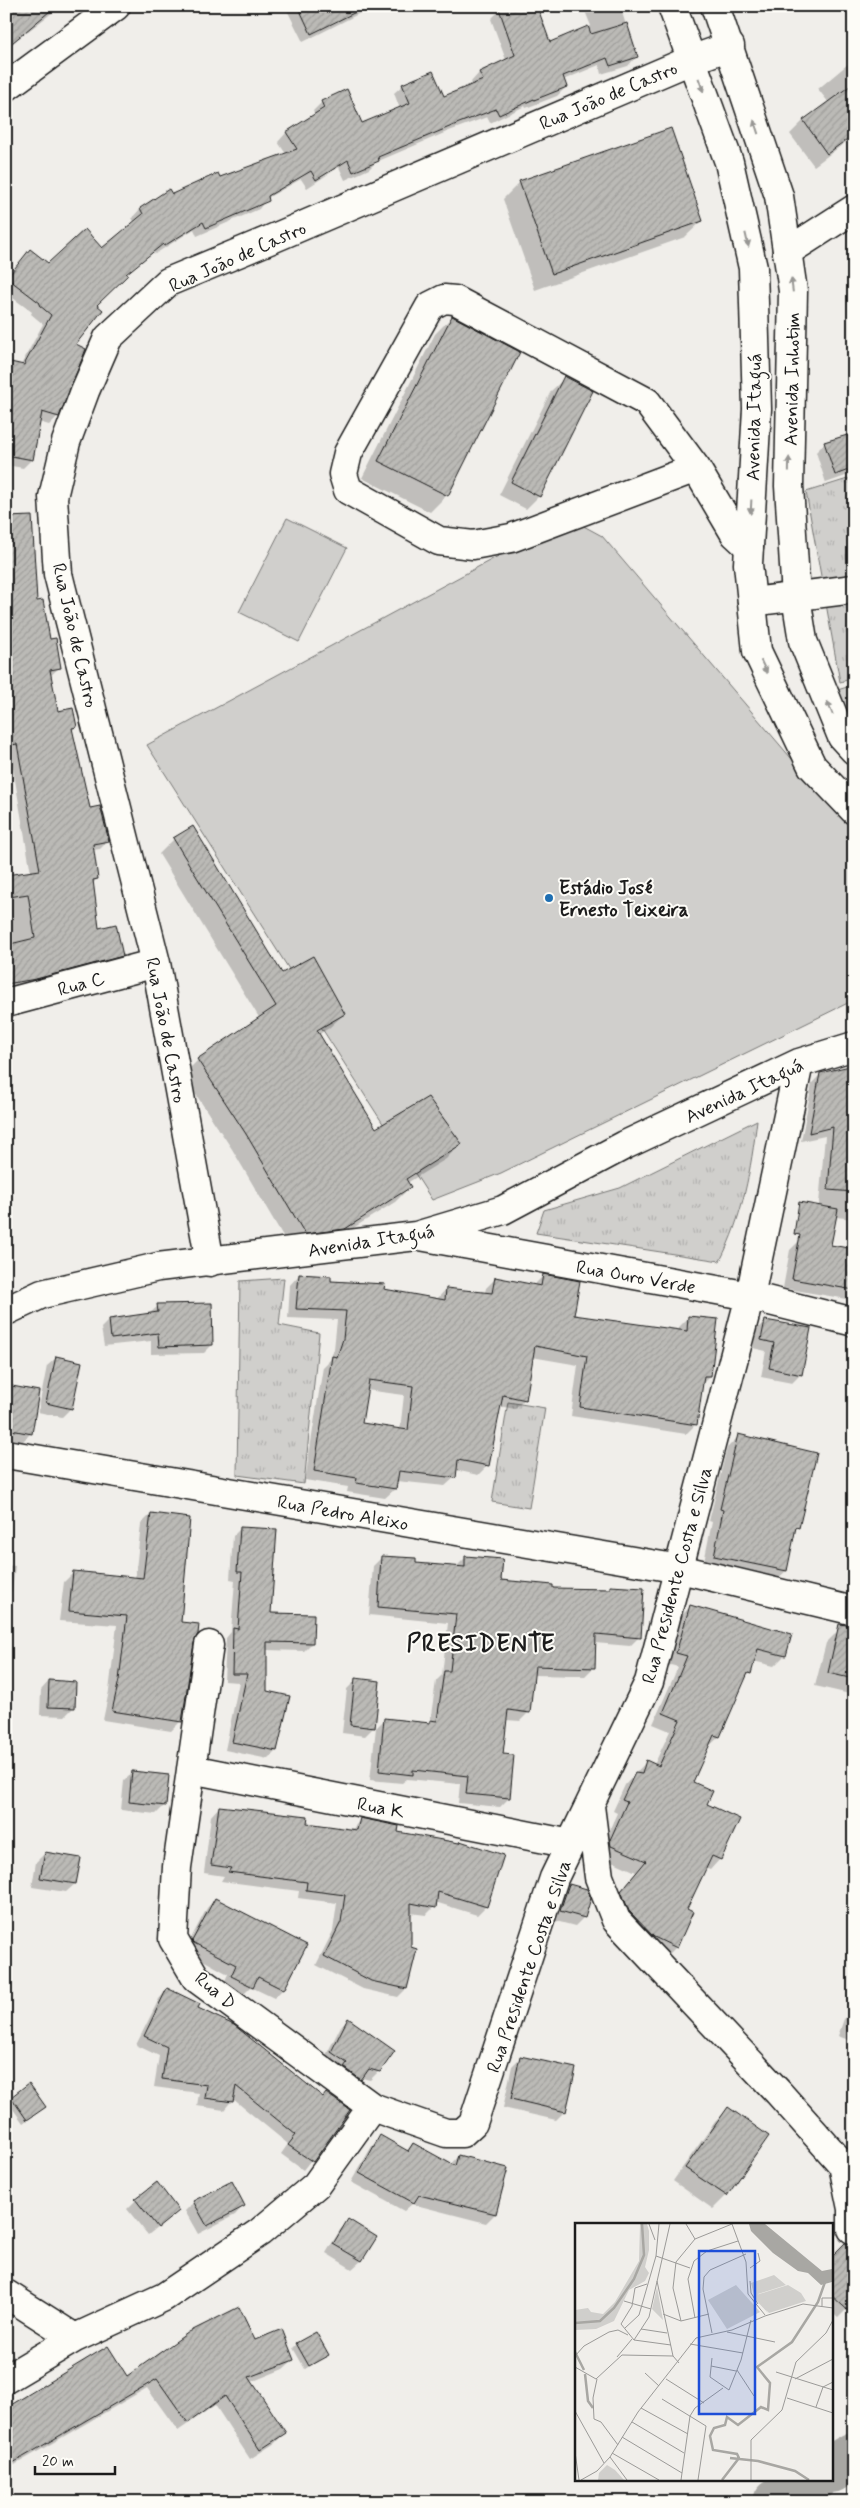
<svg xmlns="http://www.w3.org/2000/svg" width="860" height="2508" font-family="Mynerve,sans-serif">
<defs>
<pattern id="grass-tufts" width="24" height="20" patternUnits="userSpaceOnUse" patternTransform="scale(1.25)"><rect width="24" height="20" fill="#d0cfcc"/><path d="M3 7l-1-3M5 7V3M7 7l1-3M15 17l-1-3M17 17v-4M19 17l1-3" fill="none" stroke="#b2b1af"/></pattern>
<pattern id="building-hatch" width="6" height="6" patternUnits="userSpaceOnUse" patternTransform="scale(1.25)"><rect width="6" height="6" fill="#bbbab6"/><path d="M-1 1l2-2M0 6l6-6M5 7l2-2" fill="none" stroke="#a09f9c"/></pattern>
</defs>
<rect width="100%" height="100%" fill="#f0eeea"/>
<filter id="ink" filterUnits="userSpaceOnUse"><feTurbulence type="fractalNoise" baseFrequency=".02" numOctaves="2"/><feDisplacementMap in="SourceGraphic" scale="10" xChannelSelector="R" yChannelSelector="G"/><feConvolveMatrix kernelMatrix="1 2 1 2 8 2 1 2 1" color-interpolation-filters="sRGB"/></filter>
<g filter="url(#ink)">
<path fill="url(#grass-tufts)" stroke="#767674" d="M854 477V678L840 682 806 492Z
M757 1120C751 1169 743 1216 720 1261L536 1233 544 1210 620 1188Z
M284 1278 279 1325 319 1333 304 1484 237 1475 240 1281Z
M508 1402 545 1408 529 1508 492 1502Z"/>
<path fill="#d0cfcc" stroke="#767674" d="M287 518 347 548 299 642 239 612Z
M569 518 602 536 791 758 854 826V1000L501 1173 432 1200 321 1027 289 969 147 745Z
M854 685V726L834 691Z"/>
<path fill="#0003" fill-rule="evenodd" d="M6 6H61L6 48Z
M291 6H374L303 42 287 10Z
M583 6H620L636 57 628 66 601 74 599 65 563 80 566 87 557 96 526 108 525 106 490 123 487 117 449 131 376 162 369 169 345 180 339 167 307 188 301 179 267 198 259 209 197 236 194 229 155 254 153 251 125 274 95 305 74 344 58 416 49 425 39 422 32 459 23 468 6 465V361L21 365 43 324 31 314 32 312 6 293V279L30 251 48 264 102 250 135 223 132 218 140 209 169 191 172 196 286 154 278 142 286 133 315 115 313 111 322 102 362 125 400 109 394 93 403 85 443 98 473 86 471 82 479 73 506 60 491 19 500 10 549 43 591 26Z
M854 59V136L814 166 790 134 803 121 829 103 818 89Z
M520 182 702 221 685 237 535 290 503 199Z
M452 317 447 495 430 512 362 478 435 334Z
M565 378 539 496 526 509 499 495 551 391Z
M854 434V473L826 483 816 452 824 444Z
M6 518 60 667 50 676 57 712 76 727 71 731 89 809 108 841 100 849 93 850 97 879 92 884 98 929 121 955 113 963 6 992V876L31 873 10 751 6 752Z
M174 839 282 975 344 1014 329 1028 318 1035 376 1130 460 1144 446 1159 407 1183 410 1187 395 1202 329 1243 290 1248 232 1149 183 1075 198 1060 260 1019 159 854Z
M854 1066V1219L818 1215 825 1136 801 1141 812 1083 821 1074Z
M799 1241 854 1250V1295H851L847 1299 783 1288 790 1250Z
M299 1275 437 1299 446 1289 485 1293 486 1288 496 1278 533 1286 543 1276 572 1316 679 1332V1327L689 1317 710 1376 702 1384 696 1424 686 1434 571 1416 578 1365 532 1357 525 1399 515 1409 499 1406 488 1465 478 1475 455 1470V1477L445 1486 396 1481 395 1489 385 1498 347 1492 348 1487 305 1480 323 1367 330 1360 334 1349 337 1320 288 1318 290 1285ZM366 1390 404 1395 400 1430 361 1424Z
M158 1306 212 1345 204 1353 151 1354V1341L104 1346 101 1328 109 1320 149 1314Z
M765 1321 801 1374 792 1383 761 1377 766 1351 753 1348 756 1330Z
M56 1358 71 1408 62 1417 38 1412 47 1366Z
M12 1387 31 1433 22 1442 6 1439V1393Z
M854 1388V1407L850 1406Z
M739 1436 798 1527 794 1532 786 1571 774 1582 703 1567 712 1522 709 1521 727 1448Z
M151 1514 179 1623 192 1642 181 1721 171 1731 103 1720 109 1691 117 1625 59 1621 64 1582 74 1572 135 1578 141 1524Z
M241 1528 270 1614 312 1643 304 1651 266 1650 265 1692 276 1751 268 1759 225 1750 239 1682 224 1681 226 1638 231 1632 235 1580 230 1579 233 1536Z
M382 1557 414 1564 456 1567 466 1557 500 1581 551 1589 607 1591 611 1587 639 1637 630 1646 595 1643 594 1667 585 1676 533 1675 529 1712 520 1721 506 1720 502 1755 513 1756 509 1798 500 1807 458 1803 460 1784 407 1779 402 1783 370 1780 376 1728 385 1719 428 1724 430 1722 436 1681 442 1675 448 1623 369 1615 373 1566Z
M6 1565 15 1566 12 1591 6 1596Z
M690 1607 790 1635 784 1656 774 1666 753 1661 750 1673 744 1679 719 1737 708 1747 691 1782 705 1805 720 1859 710 1870 705 1868 686 1910 676 1947 665 1958 611 1903 636 1872 601 1856 600 1851 617 1813 613 1811 625 1785 646 1762 654 1765 670 1731 653 1724 678 1667 667 1664 680 1617Z
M839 1630 854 1633V1695L815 1686 826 1643Z
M356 1680 374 1727 365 1736 342 1733 347 1689Z
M49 1681 74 1707 65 1716 40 1715 41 1690Z
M133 1772 165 1805 156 1814 121 1810 124 1781Z
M219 1807 306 1825 351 1831 360 1820 396 1833 486 1906 477 1915 435 1902 434 1907 426 1915 410 1913 406 1989 398 1997 363 1989 316 1965 333 1931 337 1903 298 1898 299 1891 221 1881 224 1876 204 1873 211 1816Z
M45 1853 75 1884 66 1892 32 1887 36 1862Z
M569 1885 584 1917 575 1926 552 1920 560 1894Z
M215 1899 306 1946 283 1989 274 1998 251 1987 243 1995 223 1985 228 1974 185 1950 207 1908Z
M167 1990 322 2098 349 2111 303 2170 281 2154 288 2144 233 2099 224 2110 197 2106 199 2093 154 2087 159 2056 136 2045 159 1999Z
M848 2015 854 2017V2042L838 2036 844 2019Z
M348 2020 379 2071 370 2080 362 2078 352 2088 323 2061 340 2028Z
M521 2057 565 2111 556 2120 503 2108 512 2066Z
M12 2098 45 2107 23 2123 8 2102Z
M728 2109 767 2136 726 2196 713 2209 673 2181 715 2122Z
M381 2137 406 2151 413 2144 450 2165 458 2156 507 2169 495 2214 486 2223 412 2204 404 2211 351 2182 372 2146Z
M136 2200 178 2211 148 2235 127 2209Z
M194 2202 243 2206 235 2215 198 2234 185 2211Z
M349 2221 376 2238 361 2261 352 2269 326 2253 340 2230Z
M831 2258 854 2302 838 2318 831 2312Z
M254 2341 293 2360 283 2369 251 2382 284 2433 275 2443 250 2459 215 2405 178 2431 147 2388 6 2470V2409Z
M297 2344 328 2354 305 2369 293 2348Z"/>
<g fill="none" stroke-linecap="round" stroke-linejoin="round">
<path stroke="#a8a7a3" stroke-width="48" d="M831 2469 854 2456
M777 2502 814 2479"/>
</g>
<path fill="url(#building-hatch)" stroke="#1c1c1c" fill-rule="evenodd" d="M6 6H56L6 48Z
M298 6H368L311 34Z
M498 6H537L550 42 588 26 591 34 627 23 638 57 610 66 607 58 563 76 567 87 534 100V99L499 115 496 109 459 123 378 157 379 161 353 172 348 160 316 180 311 171 268 196 269 201 206 228 203 222 164 246 163 244 126 274 128 275 97 305 103 310 76 344 86 349 59 417 42 412 33 460 6 455V361L24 365 51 315 39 305 40 303 7 278 30 249 48 263 85 229 102 248 143 214 140 208 169 189 172 194 218 173 220 177 297 149 286 132 324 108 321 101 347 89 362 123 410 103 402 84 433 71 444 96 483 80 479 72 515 55Z
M854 83V134L827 154 803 120Z
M671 128 703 221 552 274 519 181Z
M452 316 520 352 448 496 378 461Z
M564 376 593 391 540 497 511 482Z
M854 433V468L835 475 824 442Z
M32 516 37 601 43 600 50 639 56 638 61 668 50 670 58 711 73 708 77 727 72 728 90 808 100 806 109 841 93 844 98 879 93 880 99 928 116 924 123 956 36 979 6 984V945L35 938 28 894 9 897 6 875 40 870 17 744 6 746V517Z
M193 826 282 973 313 956 345 1014 317 1030 376 1128 428 1097 462 1144 406 1179 411 1187 345 1229 305 1234 246 1134 197 1059 276 1006 173 838Z
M854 1065V1192L828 1190 833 1127 809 1133 820 1073Z
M799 1202 838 1209 831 1245 854 1249V1290L792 1279 800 1235 794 1234Z
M299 1274 331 1276V1281L385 1284 384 1289 445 1300 446 1288 492 1293 495 1277 541 1286 543 1274 580 1281 574 1315 687 1331 688 1316 718 1319 711 1376H704L697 1425 580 1407 587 1356 535 1346 526 1400 503 1395 489 1466 458 1460 456 1478 399 1471 396 1489 356 1483 357 1478 314 1471 332 1356 337 1357 343 1339 346 1311 296 1309ZM369 1380 413 1386 408 1430 362 1423Z
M212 1303 213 1345 159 1347 158 1333 111 1339 109 1319 158 1312 157 1304Z
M765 1320 811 1328 802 1375 769 1368 774 1343 761 1340Z
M56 1356 82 1362 72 1409 46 1403Z
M12 1386 39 1391 32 1434 6 1429Z
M738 1434 817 1453 799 1528 796 1527 787 1571 714 1556 723 1510 720 1509Z
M151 1513 190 1518 181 1622 199 1624 198 1634 194 1643 182 1722 112 1711 119 1680 127 1616 69 1611 73 1571 143 1578Z
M240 1527 277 1529 271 1613 314 1614 313 1643 267 1642V1691L290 1696 277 1751 232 1742 247 1674H232L233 1628 238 1629 242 1572H237Z
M381 1556 416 1558V1563L465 1567V1556L503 1559 501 1580 553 1585V1588L610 1589V1586L644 1588 641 1638 596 1634 595 1668 535 1666 530 1713 508 1710 503 1754 514 1755 510 1798 466 1794 468 1776 413 1770V1775L379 1771 384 1718 430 1723V1720L437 1721 444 1671H450L456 1614 378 1607Z
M690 1605 792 1634 786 1656 758 1649 751 1674 748 1673 720 1737 714 1735 693 1782 713 1791 707 1804 740 1819 721 1860 712 1856 687 1909 693 1912 677 1948 654 1937 629 1911 621 1891 646 1861 611 1846 610 1840 627 1802 622 1800 635 1773 642 1774 646 1760 659 1766 680 1720 663 1713 687 1656 676 1653Z
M839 1624 854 1626V1679L828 1673Z
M355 1678 380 1681 375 1728 350 1725Z
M49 1680 76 1682 75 1708 48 1707Z
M132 1771 169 1775 166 1806 129 1802Z
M219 1806 308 1816 307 1823 357 1830 360 1818 399 1826 398 1832 459 1843 460 1841 504 1855 487 1907 438 1892 436 1908 411 1903V1947L417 1949 407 1989 371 1981 324 1956 341 1922 345 1895 306 1890 307 1882 228 1872 231 1868 211 1865Z
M45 1852 81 1858 76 1884 40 1878Z
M569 1884 587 1889 591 1898 585 1918 560 1911Z
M215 1898 307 1945 284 1990 258 1977 253 1987 231 1976 236 1965 194 1943 192 1941Z
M167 1988 200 2004 198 2008 234 2025 323 2097 326 2093 350 2110 313 2162 288 2145 296 2135 236 2086 233 2102 205 2098 207 2085 162 2079 167 2047 144 2036Z
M348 2018 395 2051 380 2072 369 2069 361 2080 344 2067 347 2063 331 2052Z
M520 2056 576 2068 566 2112 511 2099Z
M29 2083 46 2107 27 2120 11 2097Z
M728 2107 769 2136 727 2196 685 2168Z
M380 2135 408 2151 413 2143 455 2166 458 2155 508 2168 496 2214 419 2195 414 2203 359 2173Z
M232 2181 245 2206 207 2226 193 2201Z
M157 2182 179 2211 158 2228 135 2199Z
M348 2219 377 2237 362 2261 333 2244Z
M845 2243 854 2244V2316L831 2295V2257Z
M239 2307 255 2340 282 2329 294 2360 249 2377 286 2433 260 2450 225 2396 188 2423 157 2379 6 2467V2408L108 2346 127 2376 189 2332Z
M316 2332 329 2355 309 2366 296 2343Z"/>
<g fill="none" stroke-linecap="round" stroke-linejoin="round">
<defs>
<path id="minor" d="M6 87 116 6
M787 252 854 209
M696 468 511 538 473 545 439 541 348 490 343 474 348 453 430 306 444 299 455 300 647 402 696 468 735 534 749 547
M752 602 854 589
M6 1003 156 963
M420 1236 750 1296 854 1322
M210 1262 156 963 58 574 53 497 66 442 85 391 108 338 168 282 274 238 691 60 730 46
M6 1311 42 1294 158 1267 416 1236 503 1210 625 1145 799 1063 854 1046
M6 1454 680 1569 854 1611
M209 1645 177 1867 173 1939 196 1978 372 2107 446 2133H462L473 2123 554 1878 649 1682 750 1296 799 1063
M191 1769 571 1844
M590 1806 599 1877 616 1920 778 2092 843 2165 852 2209V2229
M6 2294 75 2338
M6 2379 75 2338 164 2297 260 2232 316 2185 372 2107"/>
<path id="major" d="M672 6 729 162 753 268 757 409 748 564 757 651 812 766 854 810
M715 6 779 196 793 291 789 486 796 597 803 641 842 737 854 750"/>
</defs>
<use href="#minor" stroke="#1c1c1c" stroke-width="31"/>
<use href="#major" stroke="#1c1c1c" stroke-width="31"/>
<use href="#minor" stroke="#fdfcf7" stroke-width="28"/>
<use href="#major" stroke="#fdfcf7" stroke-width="28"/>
</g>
<defs><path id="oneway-solid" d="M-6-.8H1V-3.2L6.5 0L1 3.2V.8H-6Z" transform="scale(1.25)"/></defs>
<g fill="#989794">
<use href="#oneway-solid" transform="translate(701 85) rotate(70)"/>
<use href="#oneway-solid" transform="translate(756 127) rotate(-108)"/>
<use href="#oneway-solid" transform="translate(747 240) rotate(77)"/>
<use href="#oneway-solid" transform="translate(792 285) rotate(-97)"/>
<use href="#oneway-solid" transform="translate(789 464) rotate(-89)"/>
<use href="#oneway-solid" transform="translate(751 507) rotate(93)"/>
<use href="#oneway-solid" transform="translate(764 667) rotate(64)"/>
<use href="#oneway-solid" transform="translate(830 708) rotate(-112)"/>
</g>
</g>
<circle fill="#1f6fb2" stroke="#fdfcf7" stroke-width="2" cx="549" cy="898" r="5"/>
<g text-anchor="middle" stroke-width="4" stroke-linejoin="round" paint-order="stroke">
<g font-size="19" fill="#1c1c1c" stroke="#fdfcf7">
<text transform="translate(608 95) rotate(-23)" y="7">Rua João de Castro</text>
<text transform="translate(237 256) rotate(-24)" y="7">Rua João de Castro</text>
<text transform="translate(791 379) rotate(-89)" y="7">Avenida Inhotim</text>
<text transform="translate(753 417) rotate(-89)" y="7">Avenida Itaguá</text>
<text transform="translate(76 635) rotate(77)" y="7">Rua João de Castro</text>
<text transform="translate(81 983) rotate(-15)" y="7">Rua C</text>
<text transform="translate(167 1030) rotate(79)" y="7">Rua João de Castro</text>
<text transform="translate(744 1090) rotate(-25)" y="7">Avenida Itaguá</text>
<text transform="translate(371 1240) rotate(-9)" y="7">Avenida Itaguá</text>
<text transform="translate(636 1276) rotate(10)" y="7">Rua Ouro Verde</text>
<text transform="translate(343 1512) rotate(10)" y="7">Rua Pedro Aleixo</text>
<text transform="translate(676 1575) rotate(-75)" y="7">Rua Presidente Costa e Silva</text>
<text transform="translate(381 1807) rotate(11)" y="7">Rua K</text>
<text transform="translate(528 1966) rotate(-71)" y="7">Rua Presidente Costa e Silva</text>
<text transform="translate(216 1990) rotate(40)" y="7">Rua D</text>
</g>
<g font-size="19" font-weight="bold" fill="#1c1c1c" stroke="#fdfcf7" text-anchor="start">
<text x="559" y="894">Estádio José<tspan x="559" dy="22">Ernesto Teixeira</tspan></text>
</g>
<g font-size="24" font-weight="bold" letter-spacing="1" fill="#1c1c1c" stroke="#fdfcf7">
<text x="481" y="1651">PRESIDENTE</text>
</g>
</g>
<g transform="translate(575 2223)">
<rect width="258" height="258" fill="#f0eeea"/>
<path d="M65 1H72L74 8V27L70 44 74 50 70 58 54 67 39 98 21 106 0 107V87L13 85 16 89 28 91 40 79 64 38ZM199 52 211 62 183 71 193 90 180 76 176 60ZM82 64 88 97 77 86Z" fill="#d0cfcc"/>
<path d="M32 242 40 247 49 257H23L24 250Z" fill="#d0cfcc"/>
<path d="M161 62 185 89 152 106 133 77ZM213 62 226 70 231 78 194 90 178 73Z" fill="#d0cfcc"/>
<path d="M174 1H190L247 48 257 46V59L246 62 233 50 223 48 198 30 176 8Z" fill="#a8a7a3"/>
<path fill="none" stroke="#a8a7a3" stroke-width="2.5" d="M0 100 25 98 39 85 59 56 69 32 67 1M0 129 9 147M10 151 13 178 18 185M155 235 183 238 220 248 234 257M147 257 164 235 162 231 138 227 135 213 139 205 150 202 152 194 163 202 186 184 193 187 195 160 182 144 217 119 243 79 250 59"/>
<path fill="none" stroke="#9b9a98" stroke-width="1" d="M74 1 80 17M111 1 120 16M157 1 171 39 173 71 190 92M81 33 115 45M175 45 185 38 183 30M82 58 98 133 104 140M175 58 176 70 183 81M72 61 60 65 57 83 46 101 59 117 96 122M49 78 76 86M247 83V75H258M88 91 106 98 134 91M190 93 228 81 258 85M120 95 113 56 119 38 132 28 163 18M106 98 98 65 101 39 120 16 157 1M50 105 64 92 81 33 84 1M66 106 92 110M152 109 200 119M137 110 128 66 129 54 135 47 171 31M59 117 74 94 95 1M115 121 168 130M0 133 9 123 34 109 43 107 53 112M42 134 57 116M137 135 135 154 154 167 166 137 176 97M136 143 161 148M0 144 21 156 47 132 98 133M162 147 179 173M201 149 258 167M70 150 84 163M22 156 18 175 19 196 26 199 43 222M91 156 129 180M220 156 258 136M212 175 258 190M87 176 131 203 123 257M241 184 248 164 258 159M66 185 113 211M0 188 29 240M57 199 109 230M47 214 107 250M0 229 4 257M37 230 84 257M35 234 52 257M6 257 22 248 35 234 63 189 121 115 157 107 190 93M106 257 115 193 120 185 148 165M176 257V217L207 187 221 139 251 110 258 97"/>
<path fill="#1d4ed8" fill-opacity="0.15" stroke="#1d4ed8" stroke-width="2.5" d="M124 28H180V191H124Z"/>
<rect width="258" height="258" fill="none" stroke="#1c1c1c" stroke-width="2.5"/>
</g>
<rect width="860" height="2508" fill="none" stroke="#fdfcf7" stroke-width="25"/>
<rect x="12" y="12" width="835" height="2483" fill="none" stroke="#1c1c1c" stroke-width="2" filter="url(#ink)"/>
<path d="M35 2466v8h80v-8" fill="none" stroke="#1c1c1c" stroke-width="2.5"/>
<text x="42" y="2466" font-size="15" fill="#1c1c1c" stroke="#fdfcf7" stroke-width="4" paint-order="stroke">20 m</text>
</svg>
